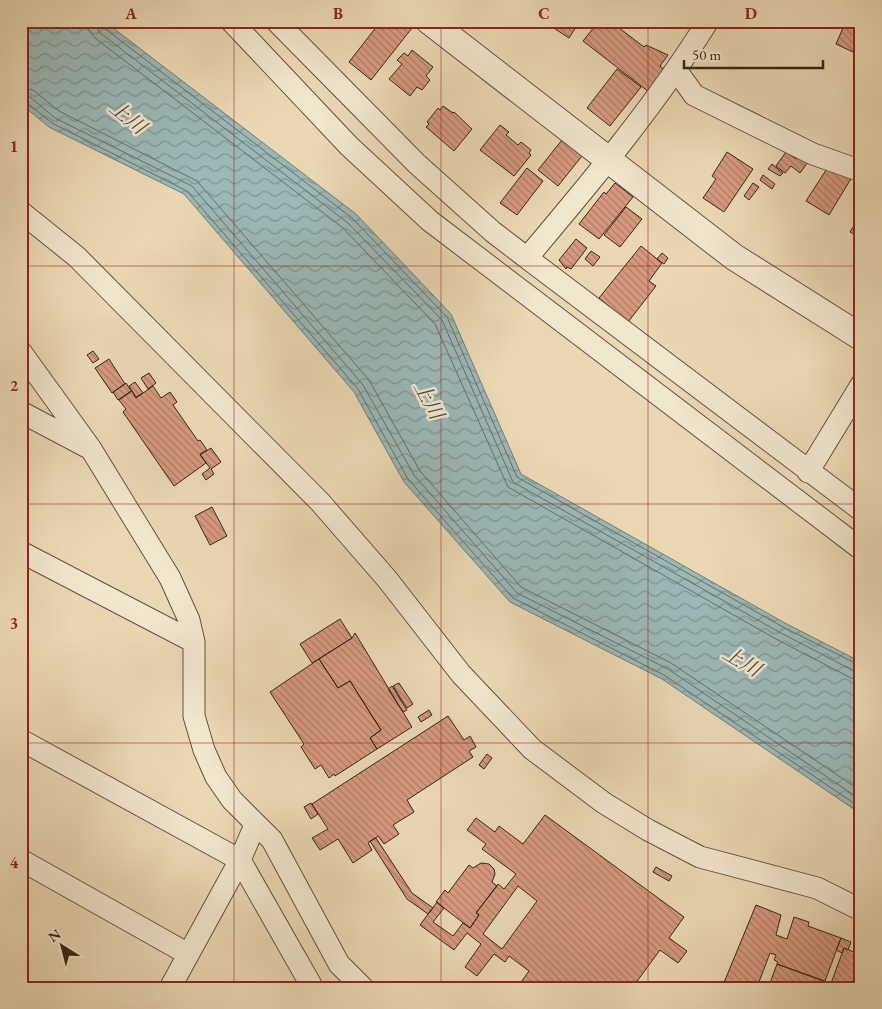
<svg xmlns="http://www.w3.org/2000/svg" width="882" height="1009" font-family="'EB Garamond','Noto Serif JP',serif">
<defs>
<pattern id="water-waves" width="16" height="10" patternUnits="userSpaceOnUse" patternTransform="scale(1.25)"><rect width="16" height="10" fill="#9bb8b7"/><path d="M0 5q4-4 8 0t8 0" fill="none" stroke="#7f9594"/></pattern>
<pattern id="building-back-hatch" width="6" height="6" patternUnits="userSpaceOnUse" patternTransform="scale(1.25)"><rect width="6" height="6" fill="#d7997e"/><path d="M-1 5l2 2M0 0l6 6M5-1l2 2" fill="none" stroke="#af7d66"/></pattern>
</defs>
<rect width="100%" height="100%" fill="#ead8b3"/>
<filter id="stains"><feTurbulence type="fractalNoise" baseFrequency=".004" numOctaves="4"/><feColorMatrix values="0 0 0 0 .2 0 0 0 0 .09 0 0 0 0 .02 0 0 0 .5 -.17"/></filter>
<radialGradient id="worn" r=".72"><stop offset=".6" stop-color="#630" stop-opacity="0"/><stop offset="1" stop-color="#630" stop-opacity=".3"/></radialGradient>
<path fill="url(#water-waves)" stroke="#727e78" d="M21 21H104L356 214 451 314 521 474 785 623 861 662V814L662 679 510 602 404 482 354 392 184 194 49 127 21 104Z"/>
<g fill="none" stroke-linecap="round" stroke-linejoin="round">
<path stroke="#686f68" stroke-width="1" d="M87 21 89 30 95 38 343 228 435 324 508 487 776 639 851 678 861 680
M95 21 99 32 348 223 442 320 513 482 779 632 854 671 861 673
M101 21 104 28 352 218 447 317 517 477 783 627 861 666
M21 87 33 90 59 111 197 181 369 380 420 471 521 587 671 663 861 791
M21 94 30 97 55 118 192 186 363 385 414 475 517 593 668 669 861 800
M21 101 26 102 52 123 187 191 358 389 408 479 513 598 664 675 861 808"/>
</g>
<path fill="url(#building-back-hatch)" stroke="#342619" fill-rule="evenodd" d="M381 21H403L412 28 371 80 349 62Z
M543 21H580L569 38Z
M599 21H607L613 26 614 24 644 47 646 45 668 55 660 66 666 71 649 92 583 41Z
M846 21H861V44L857 42 853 52 836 44Z
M412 50 433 67 426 76 430 80 422 90 417 87 410 96 389 79 402 64 397 60 404 53 408 56Z
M617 69 641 87 610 126 587 108Z
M443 106 453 113 454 112 472 129 454 151 426 127 429 124 427 122 438 108 440 110Z
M500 125 509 132 506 135 518 145 521 142 531 150 529 153 531 155 514 176 480 150Z
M562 140 582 156 558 186 538 170Z
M727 152 753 169 724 212 703 198 716 179 712 176Z
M786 152 796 159 799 155 808 162 800 173 791 166 785 173 776 166Z
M772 164 783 173 780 176 768 169Z
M830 164 852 177 829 215 806 201Z
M527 168 543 181 517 215 500 203Z
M763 175 775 184 772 189 760 180Z
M615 183 633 197 599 239 579 224 604 192 606 194Z
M753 183 759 187 749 200 744 196Z
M626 207 642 219 620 247 604 235Z
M861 214V238L850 232Z
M576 239 587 248 571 269 567 267 566 269 559 260Z
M641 246 662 263 649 281 656 286 628 322 599 298Z
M591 251 600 257 593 266 585 259Z
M662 253 668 258 664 264 657 259Z
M93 351 99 359 93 363 87 355Z
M109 359 125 384 112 393 95 368Z
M149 373 156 383 148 389 141 378Z
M135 382 143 393 136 397 129 386Z
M126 383 131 391 118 400 113 392Z
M153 386 161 398 170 392 177 402 173 405 198 441 200 440 207 450 200 454 206 463 174 486 123 412 126 409 119 400 132 391 136 398Z
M211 448 221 462 211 469 214 474 206 480 202 474 210 468 200 455Z
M212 507 227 536 210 545 195 516Z
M340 619 352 638 312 663 300 644Z
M355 633 412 727 377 749 370 738 381 730 350 681 338 688 319 659 352 638Z
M319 659 338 688 350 681 381 730 370 738 377 749 335 776 334 774 329 778 321 765 315 769 301 747 304 744 270 692Z
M399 683 413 704 407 708 393 686Z
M392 686 407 710 403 712 388 689Z
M429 710 432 715 421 722 418 717Z
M448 716 464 740 470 736 476 747 469 751 473 757 407 800 414 812 393 825 399 834 384 844 378 836 368 843 372 850 353 863 338 839 320 850 312 838 328 829 312 804Z
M487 754 492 758 484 769 479 765Z
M311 803 318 814 311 819 304 807Z
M545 815 684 917 669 938 687 951 678 963 660 950 632 988H523L519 985 529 971 509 956 505 962 494 954 477 976 465 967 481 944 467 933 454 950 420 925 437 902 444 908 433 922 453 936 463 923 470 928 479 915 476 913 498 884 504 889 516 874 482 849 486 844 467 830 476 818 495 832 499 826 523 844ZM518 886 537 901 502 949 483 934Z
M376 838 412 893 433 908 428 914 407 899 370 841Z
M481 863 489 864 494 869 495 874 492 882 497 886 476 913 479 915 470 928 436 902 445 890 448 893 469 865 473 868Z
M656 867 672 876 669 881 653 872Z
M756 905 781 915 776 935 787 939 794 917 809 922 808 926 841 938 825 981 777 964 778 962 774 960 776 955 770 953 759 982 769 986 777 964 831 984 830 986 834 988H730L723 985Z
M841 938 851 942 848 950 844 948 842 953 836 950Z
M844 948 861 955V971L855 988 830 986Z"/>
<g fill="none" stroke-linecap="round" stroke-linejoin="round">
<defs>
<path id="minor" d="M231 21 349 146 430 221 861 549
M276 21 417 164 493 232 527 258
M708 21C655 106 591 182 527 258L861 510
M677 71 694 95 813 154 861 171
M21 212 77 257 320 502 387 579 461 674 532 749 604 803 648 830 700 857 817 888 861 910
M21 352 91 449 170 578 189 620 194 642V716L204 750 216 777 232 800 272 840 339 964 363 988
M21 412 87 447
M808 472 861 385
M21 552 194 642
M21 740 240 860 311 985 309 988
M21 860 188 954
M170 988 240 860 255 825"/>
<path id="tertiary" d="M429 21 734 257 861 337"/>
</defs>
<use href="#minor" stroke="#625240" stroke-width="23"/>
<use href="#tertiary" stroke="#625240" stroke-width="28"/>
<use href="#minor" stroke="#f1e6ce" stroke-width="21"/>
<use href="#tertiary" stroke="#f1e6ce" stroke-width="26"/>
</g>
<path fill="none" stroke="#8f2418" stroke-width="1" stroke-opacity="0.55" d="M234 21V988M441 21V988M648 21V988M21 266H861M21 504H861M21 743H861"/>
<g text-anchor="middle" stroke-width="5" stroke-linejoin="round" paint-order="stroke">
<g font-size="20" font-style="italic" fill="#4e4a40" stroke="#f1e6ce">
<text transform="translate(128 117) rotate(39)" y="7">上川</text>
<text transform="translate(429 400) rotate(62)" y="7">上川</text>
<text transform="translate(742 661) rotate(31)" y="7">上川</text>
</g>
</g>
<rect width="882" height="1009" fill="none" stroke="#ead8b3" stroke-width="55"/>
<g transform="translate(62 946) rotate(324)" stroke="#f1e6ce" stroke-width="4" paint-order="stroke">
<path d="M0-4L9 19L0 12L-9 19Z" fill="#342619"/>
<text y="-8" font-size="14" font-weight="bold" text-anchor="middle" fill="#342619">N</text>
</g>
<path d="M684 60v8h139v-8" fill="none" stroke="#342619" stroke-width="2.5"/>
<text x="692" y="60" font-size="15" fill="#342619" stroke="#f1e6ce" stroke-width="4" paint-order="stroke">50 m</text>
<rect x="28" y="28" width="826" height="954" fill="none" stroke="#8f2418" stroke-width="2"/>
<g font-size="16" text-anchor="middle" font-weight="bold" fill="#8f2418">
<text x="131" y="19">A</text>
<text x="338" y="19">B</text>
<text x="544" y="19">C</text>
<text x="751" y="19">D</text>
<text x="14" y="152">1</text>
<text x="14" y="391">2</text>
<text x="14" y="629">3</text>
<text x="14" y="868">4</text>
</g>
<rect width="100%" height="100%" filter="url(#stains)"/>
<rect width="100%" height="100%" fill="url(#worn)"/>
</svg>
